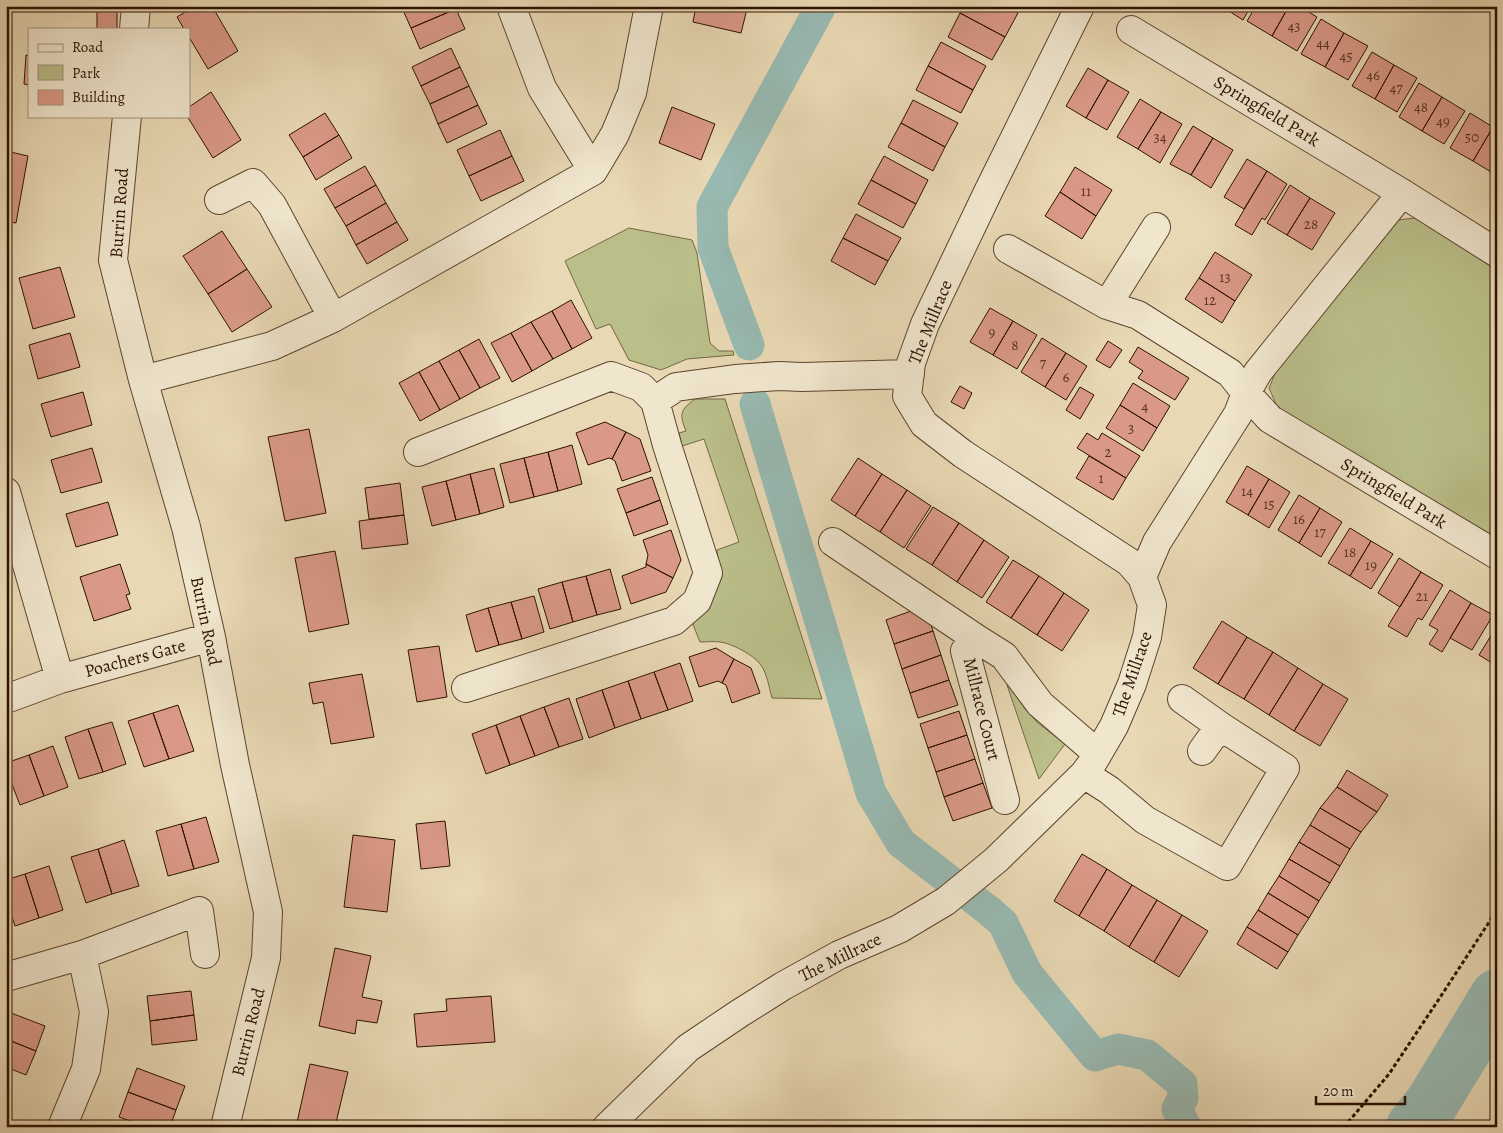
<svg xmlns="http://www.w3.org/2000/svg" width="1503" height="1133" font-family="Alegreya,serif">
<rect width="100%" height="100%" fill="#e8d8b3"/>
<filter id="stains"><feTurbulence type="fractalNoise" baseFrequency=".004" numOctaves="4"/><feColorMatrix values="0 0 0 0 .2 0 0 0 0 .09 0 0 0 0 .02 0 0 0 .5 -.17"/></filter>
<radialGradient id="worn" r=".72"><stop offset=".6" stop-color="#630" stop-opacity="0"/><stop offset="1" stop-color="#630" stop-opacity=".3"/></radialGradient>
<path fill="#babe89" stroke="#746845" d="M1415 218 1497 264V540L1284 412 1276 404 1269 388 1276 371 1398 220Z
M629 228 692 240 697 253 710 343 719 351H733L734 355 687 359 661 370 629 360 610 324 596 329 565 261Z
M695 399H725L822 699 772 698C769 687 767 674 761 665 754 655 731 643 720 642 713 641 706 642 700 642L692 622 720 577 717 550 739 542 704 439 682 446 679 433 686 431C679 414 680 410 695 399Z
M1007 685 1010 686 1025 709 1038 723 1065 744 1039 779Z"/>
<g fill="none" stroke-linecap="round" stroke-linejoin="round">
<path stroke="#98b9b1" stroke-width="31" d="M749 345 713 248 712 207 821 6
M755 404 871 793 901 843 988 910 1003 923 1027 973 1095 1056 1118 1049 1147 1055 1182 1084 1183 1098 1177 1109 1186 1127"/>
<path stroke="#98b9b1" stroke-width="54" d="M1413 1127 1432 1103 1497 996"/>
</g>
<path fill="#da9987" stroke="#2e1201" d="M97 6H117V29H97Z
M195 6H212L238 51 208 69 189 37V29H184L177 17Z
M406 6H455L456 9 411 28 402 8Z
M696 6H737L747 9 741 33 693 22Z
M964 6H1005L1018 13 1005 37 960 13Z
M1221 6H1251L1243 20Z
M1256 6H1289L1272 36 1247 21Z
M1289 6H1299L1317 17 1297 51 1272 36Z
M456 9 465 29 420 49 411 28Z
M960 13 1005 37 992 60 948 37Z
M1321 19 1344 33 1325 67 1301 54Z
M1344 33 1368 46 1348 80 1325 67Z
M941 42 986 66 973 90 928 66Z
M451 48 460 67 421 86 412 67Z
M1372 52 1394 65 1375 99 1352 86Z
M26 55 29 56V85L24 84Z
M1394 65 1417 78 1397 112 1375 99Z
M928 66 973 90 961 113 916 90Z
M460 67 469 86 430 104 421 86Z
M1088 68 1108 80 1086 118 1066 106Z
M1108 80 1129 92 1107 130 1086 118Z
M1419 83 1442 97 1422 131 1399 117Z
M469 86 478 105 438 124 430 104Z
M211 92 241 140 213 158 187 116H189V107Z
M1442 97 1465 111 1444 144 1422 131Z
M1140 99 1161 112 1138 149 1117 137Z
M913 100 958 123 945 147 901 123Z
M478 105 487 124 447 143 438 124Z
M672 107 715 124 701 160 659 143Z
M1161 112 1182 124 1160 163 1138 149Z
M325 113 339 135 303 157 289 135Z
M1470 113 1493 127 1473 161 1450 148Z
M901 123 945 147 933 171 888 147Z
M1193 126 1213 138 1191 175 1170 164Z
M1493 127 1497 129 1496 175 1473 161Z
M500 130 512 156 469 176 457 150Z
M339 135 352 158 316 180 303 157Z
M1213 138 1233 150 1211 188 1191 175Z
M6 151 28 156 16 223 6 221Z
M512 156 524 181 481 201 469 176Z
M884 156 928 180 916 204 871 180Z
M1247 159 1267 171 1244 209 1224 197Z
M365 166 376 185 335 208 324 189Z
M1075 167 1112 190 1096 216 1060 192Z
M1267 171 1287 184 1265 220 1262 218 1252 235 1235 225Z
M871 180 916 204 903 228 858 204Z
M376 185 386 203 346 226 335 208Z
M1290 185 1310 198 1287 235 1267 223Z
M1060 192 1096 216 1082 239 1045 216Z
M1310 198 1335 213 1312 250 1287 235Z
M386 203 397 222 356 245 346 226Z
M856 214 901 238 888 261 843 238Z
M397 222 408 240 367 264 356 245Z
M222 231 247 269 208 294 183 256Z
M843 238 888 261 875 285 831 261Z
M1215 252 1252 275 1235 301 1199 278Z
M60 267 75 317 33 329 19 278Z
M247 269 272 307 232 332 208 294Z
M1199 278 1235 301 1222 323 1185 299Z
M571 300 592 338 572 349 552 311Z
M990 308 1013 321 993 355 970 342Z
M552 311 572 349 553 359 531 322Z
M1013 321 1037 335 1017 369 993 355Z
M531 322 553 359 532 371 511 333Z
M70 333 80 367 38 379 29 345Z
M511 333 532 371 512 382 491 343Z
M1042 338 1066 353 1045 387 1021 372Z
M479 339 500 378 480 388 459 350Z
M1108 341 1122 350 1110 368 1096 360Z
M1138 347 1189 378 1175 400 1138 378 1143 371 1129 362Z
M459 350 480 388 460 399 439 361Z
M1066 353 1087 366 1066 400 1045 387Z
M439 361 460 399 440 410 419 372Z
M419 372 440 410 420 421 399 383Z
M1133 383 1170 406 1157 428 1120 405Z
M960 386 972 393 964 409 951 402Z
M1080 387 1094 395 1080 419 1066 410Z
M83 392 92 425 51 437 41 404Z
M1120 405 1157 428 1143 451 1106 428Z
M605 422 626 432 612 459 609 458 588 465 576 433Z
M309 429 326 513 285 521 268 437Z
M626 432 640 439 651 471 622 481 615 461 612 459Z
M1087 433 1098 440 1102 433 1140 456 1126 478 1077 448Z
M572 445 582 484 558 491 548 452Z
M92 448 102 482 61 493 51 460Z
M548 452 558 491 534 497 524 458Z
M1089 456 1126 478 1113 500 1076 478Z
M524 458 534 497 510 503 500 464Z
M858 458 882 474 855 516 831 500Z
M1247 466 1269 479 1248 515 1226 502Z
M494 468 504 507 480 514 470 474Z
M470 474 480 514 456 520 446 481Z
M882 474 907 490 880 532 855 516Z
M652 477 660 500 626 513 617 489Z
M1269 479 1290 492 1269 528 1248 515Z
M446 481 456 520 432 526 422 487Z
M400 483 404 515 369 519 365 488Z
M907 490 931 506 904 548 880 532Z
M1299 495 1320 508 1299 543 1278 530Z
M660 500 668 524 634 536 626 513Z
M108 502 118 535 76 547 66 514Z
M933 507 959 523 932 565 906 549Z
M1320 508 1342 522 1321 557 1299 543Z
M404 515 408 544 362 549 359 521Z
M959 523 984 540 957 582 932 565Z
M1350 528 1371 541 1350 576 1328 563Z
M671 530 681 560 673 578 646 564 648 555 643 540Z
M984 540 1009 557 982 598 957 582Z
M1371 541 1393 554 1371 589 1350 576Z
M335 551 349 624 309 632 295 558Z
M1399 558 1421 572 1400 607 1378 593Z
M1013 560 1039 576 1011 618 986 602Z
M120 564 130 594 126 595 131 609 94 621 80 577Z
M646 564 673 578 666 592 631 604 622 576 646 567Z
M610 569 621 609 597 615 586 576Z
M1421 572 1443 585 1422 620 1418 618 1407 637 1388 626Z
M586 576 597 615 573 622 562 582Z
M1039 576 1064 593 1037 635 1011 618Z
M562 582 573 622 550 629 538 589Z
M1450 590 1471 603 1442 652 1429 644 1438 630 1429 625Z
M1064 593 1089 610 1062 651 1037 635Z
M534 596 544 632 522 639 511 602Z
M511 602 522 639 499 645 488 608Z
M1471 603 1493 615 1472 650 1450 638Z
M925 606 933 631 894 644 886 620Z
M488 608 499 645 476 652 466 615Z
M1222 621 1247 637 1218 684 1193 668Z
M1497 626V666L1479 655Z
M933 631 941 655 902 669 894 644Z
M1247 637 1273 652 1244 699 1218 684Z
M439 646 447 697 417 702 408 650Z
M716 648 734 659 722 683 718 681 699 687 689 657Z
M1273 652 1298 668 1269 715 1244 699Z
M941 655 949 680 910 693 902 669Z
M734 659 751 668 760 693 732 703 726 685 722 683Z
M680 663 693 701 668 710 654 672Z
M1298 668 1323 684 1294 731 1269 715Z
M654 672 668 710 641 719 628 681Z
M362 674 374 737 331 744 323 702 313 704 309 683Z
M949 680 958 705 918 718 910 693Z
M628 681 641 719 615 728 602 690Z
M1323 684 1348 699 1320 746 1294 731Z
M602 690 615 728 589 738 576 699Z
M569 698 583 739 559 747 544 707Z
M178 705 194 751 169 759 153 713Z
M544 707 559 747 535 756 520 716Z
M959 711 967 735 928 748 920 724Z
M153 713 169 759 144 767 128 721Z
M520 716 535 756 510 765 496 725Z
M112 722 126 764 103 772 88 729Z
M496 725 510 765 486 774 472 734Z
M88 729 103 772 79 779 65 737Z
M967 735 975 759 936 772 928 748Z
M53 746 68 787 44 796 29 755Z
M29 755 44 796 20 805 6 769V763Z
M975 759 983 783 944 797 936 772Z
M1347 770 1388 795 1377 812 1337 787Z
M983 783 992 808 953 821 944 797Z
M1337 787 1377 812 1361 832 1320 808Z
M1320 808 1361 832 1350 849 1310 825Z
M206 817 219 862 194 869 181 824Z
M445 821 450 866 421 869 416 824Z
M181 824 194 869 168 876 156 831Z
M1310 825 1350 849 1340 866 1299 842Z
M353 835 395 840 387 912 344 907Z
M124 840 139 886 112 894 98 849Z
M1299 842 1340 866 1330 883 1289 859Z
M98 849 112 894 86 903 71 857Z
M1082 854 1107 869 1079 916 1054 901Z
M1289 859 1330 883 1319 901 1279 876Z
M49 866 63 910 39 918 25 874Z
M1107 869 1132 885 1104 931 1079 916Z
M25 874 39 918 15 926 6 899V880Z
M1279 876 1319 901 1309 918 1268 893Z
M1132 885 1157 900 1129 947 1104 931Z
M1268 893 1309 918 1298 935 1258 910Z
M1157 900 1182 915 1154 962 1129 947Z
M1258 910 1298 935 1288 952 1247 927Z
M1182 915 1208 931 1179 977 1154 962Z
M1247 927 1288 952 1277 969 1237 944Z
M335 948 371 956 362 997 382 1001 377 1023 357 1020 355 1034 319 1026Z
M191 991 194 1015 150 1021 147 996Z
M491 996 495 1042 417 1047 414 1014 447 1011 446 999Z
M6 1011 45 1026 36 1051 6 1039Z
M194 1015 197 1040 152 1045 150 1021Z
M6 1039 36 1051 26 1075 6 1067Z
M310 1064 348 1072 335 1127H296Z
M137 1068 185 1086 176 1110 128 1092Z
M128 1092 176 1110 170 1127H147L119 1117Z"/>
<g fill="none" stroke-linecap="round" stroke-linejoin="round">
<defs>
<path id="minor" d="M511 6 542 88 593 171
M134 29 136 6
M1131 30 1402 193 1497 253
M127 116 113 260 143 380 186 527 211 637 235 765 268 912 266 958 225 1127
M219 200 253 183 272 205 333 318
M1008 249 1107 305 1138 315 1230 373 1246 393 1270 419 1497 555
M1107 305 1156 227
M143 380 272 346 333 318 593 171 615 134 632 93 649 6
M655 401 676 387 735 379 779 376 802 377 910 374
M418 452 611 376 641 387 655 401 667 445 708 573 697 601 674 621 466 688
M6 492 60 679
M833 542 977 639
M1142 577 1157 542 1238 414 1246 393 1258 372 1402 193
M6 699 60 679 211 637
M1202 751 1220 726
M1084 774 1109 790 1145 820 1227 866 1285 768 1220 726 1182 699
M1005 800 965 651 977 639 1004 656 1040 704 1097 753
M6 977 82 955 199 911 205 954
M62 1127 86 1069 94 1012 82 955
M607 1127 688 1048 740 1013 783 986 839 955 899 929 946 901 996 860 1084 774 1093 762 1114 726 1132 684 1147 637 1152 605 1142 577 1129 562 963 454 924 424 907 396 911 363 925 324 988 192 1080 6"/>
</defs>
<use href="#minor" stroke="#5c442e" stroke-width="30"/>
<path stroke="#2e1201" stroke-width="3" stroke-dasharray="4 2.5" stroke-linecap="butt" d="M1344 1127 1389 1074 1441 996 1497 910"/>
<use href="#minor" stroke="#f0e6ce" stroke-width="28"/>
</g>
<g text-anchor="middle" stroke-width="4.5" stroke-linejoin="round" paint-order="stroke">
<g font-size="15" fill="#593422">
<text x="1294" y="31">43</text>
<text x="1323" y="48">44</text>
<text x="1346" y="61">45</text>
<text x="1373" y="80">46</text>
<text x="1396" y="93">47</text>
<text x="1421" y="112">48</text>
<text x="1443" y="126">49</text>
<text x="1160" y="142">34</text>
<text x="1472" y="142">50</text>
<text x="1086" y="196">11</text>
<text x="1311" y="229">28</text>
<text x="1225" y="282">13</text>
<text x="1210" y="305">12</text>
<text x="992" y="337">9</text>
<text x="1015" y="350">8</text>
<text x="1043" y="368">7</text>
<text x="1066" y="382">6</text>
<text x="1145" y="411">4</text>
<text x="1131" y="433">3</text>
<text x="1108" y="457">2</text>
<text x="1101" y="483">1</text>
<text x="1247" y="496">14</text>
<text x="1269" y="509">15</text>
<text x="1299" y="524">16</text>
<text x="1320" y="537">17</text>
<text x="1350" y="557">18</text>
<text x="1371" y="570">19</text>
<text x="1422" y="601">21</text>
</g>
<g font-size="18" fill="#2e1201" stroke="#f0e6ce">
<text transform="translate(1267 111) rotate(31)" y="6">Springfield Park</text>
<text transform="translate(119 213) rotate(-86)" y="6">Burrin Road</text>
<text transform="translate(930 322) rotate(-68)" y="6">The Millrace</text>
<text transform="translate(1394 493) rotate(31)" y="6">Springfield Park</text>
<text transform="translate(206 621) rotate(78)" y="6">Burrin Road</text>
<text transform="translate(135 658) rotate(-15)" y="6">Poachers Gate</text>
<text transform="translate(1132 674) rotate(-71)" y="6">The Millrace</text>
<text transform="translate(982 709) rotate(76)" y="6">Millrace Court</text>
<text transform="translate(840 957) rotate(-26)" y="6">The Millrace</text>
<text transform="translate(248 1032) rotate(-76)" y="6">Burrin Road</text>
</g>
</g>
<rect width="1503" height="1133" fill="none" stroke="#e8d8b3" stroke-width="25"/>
<rect x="8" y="8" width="1488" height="1118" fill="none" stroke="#2e1201" stroke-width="2.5"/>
<rect x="12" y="12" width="1478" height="1108" fill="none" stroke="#2e1201"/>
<rect x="28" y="28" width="162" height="90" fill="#f0e6ce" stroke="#a2917c"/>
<rect x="38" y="44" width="25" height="8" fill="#f0e6ce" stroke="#a2917c"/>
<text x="72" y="52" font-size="15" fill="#2e1201">Road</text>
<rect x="38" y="65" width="25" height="15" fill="#babe89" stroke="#a2917c"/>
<text x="72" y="78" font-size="15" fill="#2e1201">Park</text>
<rect x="38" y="90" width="25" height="15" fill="#da9987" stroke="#a2917c"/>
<text x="72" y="102" font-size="15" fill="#2e1201">Building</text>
<path d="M1316 1096v8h89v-8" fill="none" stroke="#2e1201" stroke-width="2.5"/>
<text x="1323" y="1096" font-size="15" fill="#2e1201" stroke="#f0e6ce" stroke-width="4" paint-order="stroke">20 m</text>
<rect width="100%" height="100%" filter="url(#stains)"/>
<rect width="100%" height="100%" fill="url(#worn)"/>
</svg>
